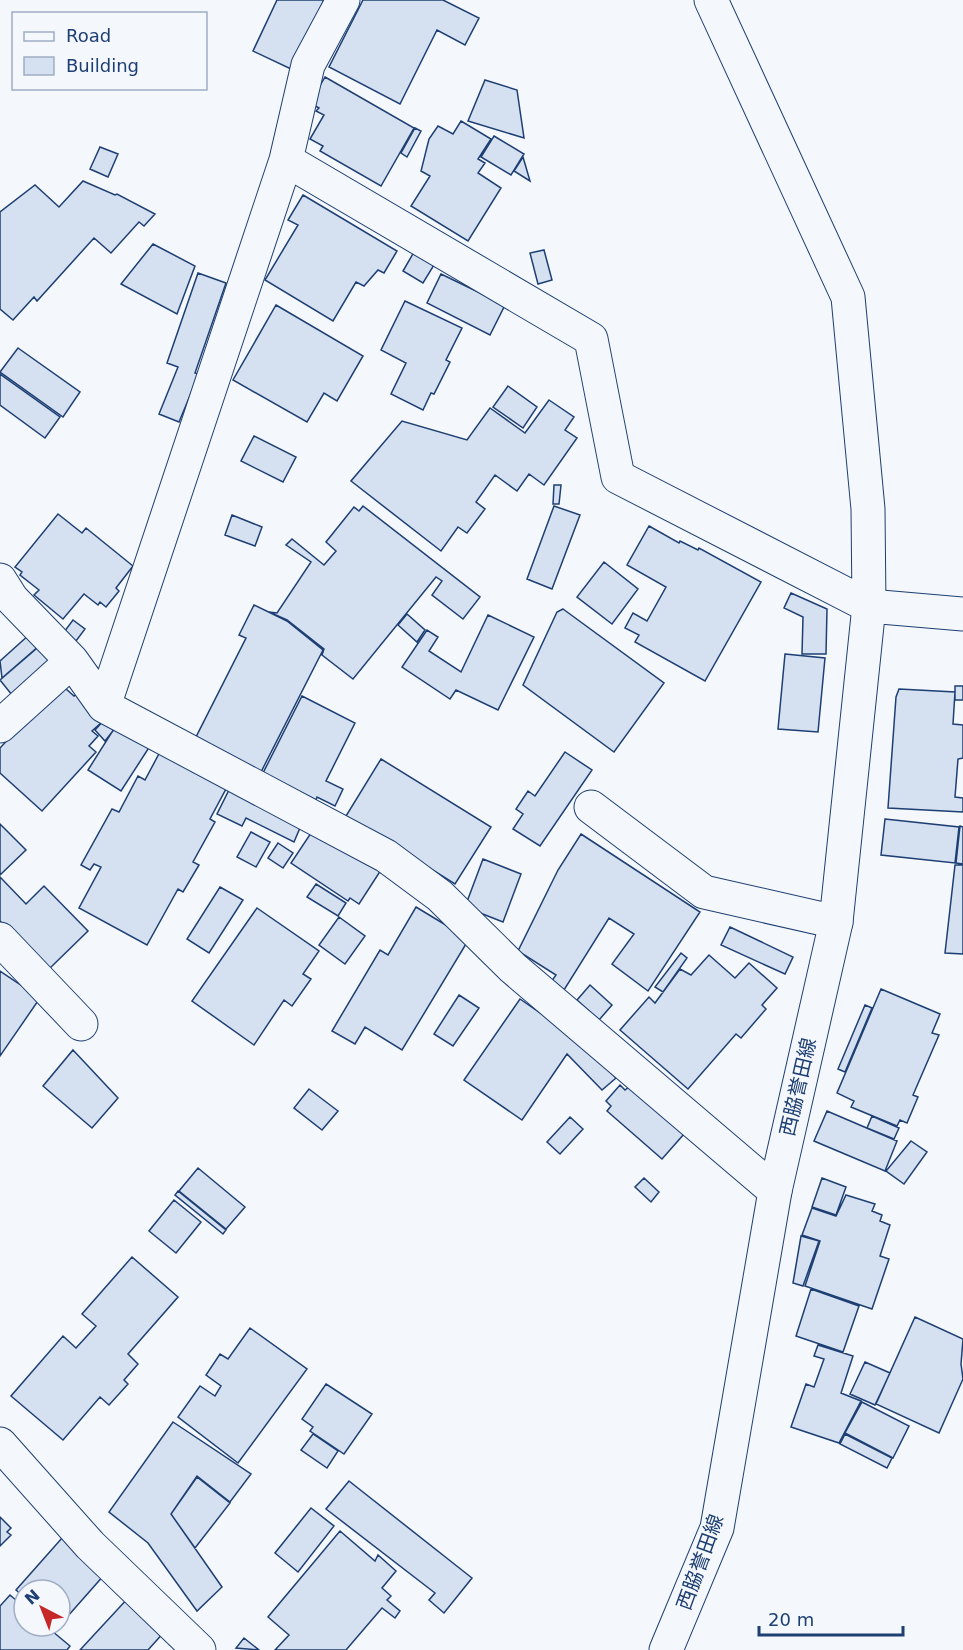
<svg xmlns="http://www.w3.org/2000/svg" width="963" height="1650" font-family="'DejaVu Sans','Noto Sans JP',sans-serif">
<rect width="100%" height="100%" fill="#f4f7fb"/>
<path fill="#d5e0f0" stroke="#1d3f73" stroke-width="1.5" d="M277 0H324L291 69 253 51Z
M363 0H443L479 18 465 45 437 30 400 104 329 67Z
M325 77 414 128 381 186 320 151 323 146 310 139 324 115 316 111 319 108 310 103Z
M485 80 517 90 524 138 468 121Z
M461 121 491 139 478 159 485 163 478 173 501 188 468 241 411 206 430 176 421 171 429 139 438 126 453 134Z
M415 128 421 131 407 157 401 153Z
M494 136 524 154 511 175 481 157Z
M100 147 118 154 108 177 90 169Z
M523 157 530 181 514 171Z
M83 181 115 195 117 194 155 214 144 226 139 222 111 253 94 238 37 301 34 297 13 320 0 309V212L35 185 59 207Z
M303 195 397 251 384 273 378 270 364 286 356 282 333 321 265 280 298 225 288 220Z
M153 244 195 266 177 314 121 284Z
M544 250 552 280 538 284 530 253Z
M414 252 434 265 423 283 403 271Z
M198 273 226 283 195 373 199 374 179 422 159 414 178 367 167 363Z
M441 274 505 305 490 335 427 303Z
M405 301 462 328 446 360 450 362 434 394 431 393 423 410 391 394 406 363 381 350Z
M276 305 363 356 337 401 324 393 307 422 233 380Z
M18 348 80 392 63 417 0 372Z
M0 374 60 417 45 438 0 405Z
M508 386 537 407 523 428 493 407Z
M549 400 574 417 565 430 577 438 544 485 529 474 517 491 495 475 476 502 485 509 467 533 458 527 441 551 351 481 402 421 467 440 490 408 525 433Z
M254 436 296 457 283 482 241 461Z
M554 485H561L559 504H553Z
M363 506 480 597 463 619 432 595 442 581 436 577 353 679 322 655 324 649 287 620 269 612 277 613 311 562 286 545 292 539 324 565 336 551 326 542 354 507 359 511Z
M554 506 580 515 552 589 527 579Z
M58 514 82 533 86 528 133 566 116 588 119 591 106 607 100 602 98 605 84 594 63 619 34 595 39 590 20 575 22 572 15 567Z
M232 515 262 527 255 546 225 535Z
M649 526 679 543 680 541 698 550 699 548 761 582 705 681 635 642 639 635 625 628 633 613 647 621 666 587 627 565Z
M604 562 638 589 612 624 577 597Z
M791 593 827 609 826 654H802L803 617 784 608Z
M254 605 287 621 323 650 261 772 195 739 246 638 239 635Z
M563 609 664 683 614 752 523 685 557 612Z
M407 614 425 630 417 642 398 625Z
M488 615 534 637 498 710 456 690 450 699 402 667 427 630 438 637 429 651 461 672Z
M73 620 85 629 76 641 64 632Z
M30 634 40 645 2 678 0 661Z
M43 643 55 658 12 695 0 680Z
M785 654 825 658 818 732 778 729Z
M955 686H963V700H955Z
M65 688 74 696 77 694 102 722 92 731 98 736 89 746 96 752 42 811 0 773V748L51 693Z
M899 689 955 692 953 724 963 725V758L958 759 955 797 963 798V812L888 808 896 697Z
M302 696 355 723 326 781 343 789 335 806 317 797 316 800 263 773Z
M106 718 116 727 105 741 95 730Z
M117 724 150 746 121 791 88 770Z
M161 750 227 787 210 819 215 822 193 862 199 865 183 892 178 889 147 945 79 908 101 867 94 864 90 870 81 865 112 809 119 812 138 776 145 780Z
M565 752 592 770 540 846 513 829 523 814 516 809 528 791 535 796Z
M381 759 491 827 455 884 346 816Z
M230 788 302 823 294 842 246 818 242 826 217 814Z
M885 819 959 827 955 863 881 855Z
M0 824 26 850 0 875Z
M960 826 963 827V864L956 863Z
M315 827 381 870 359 904 350 898 348 901 291 863Z
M251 832 270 842 256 867 237 857Z
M581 834 700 912 648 991 612 964 634 934 609 918 564 990 551 982 556 975 518 951 558 870Z
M278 843 293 853 283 868 268 858Z
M483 859 521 874 503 922 465 907Z
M955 865H963V954L945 953Z
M0 877 26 904 44 886 88 931 48 970 0 921Z
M316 884 346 903 338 916 307 897Z
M220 887 243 900 209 953 187 939Z
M416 907 469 939 402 1050 365 1027 355 1044 332 1031 380 950 388 955Z
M257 908 319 951 303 974 311 979 292 1006 284 1000 254 1045 192 1001Z
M339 917 365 936 345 964 319 945Z
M730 927 793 957 785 974 721 945Z
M681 953 687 958 663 992 655 987Z
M709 955 735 978 749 963 777 988 762 1005 766 1009 741 1038 736 1034 688 1089 620 1030 649 997 655 1003 680 969 691 975Z
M0 971 40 998 0 1056Z
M590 985 612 1005 599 1020 577 1000Z
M881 989 940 1014 932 1033 939 1035 913 1095 918 1097 907 1123 900 1120 897 1126 851 1107 854 1101 837 1093Z
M459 995 479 1008 453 1046 434 1034Z
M520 999 578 1039 616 1078 602 1090 567 1054 522 1120 464 1080Z
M865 1005 872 1008 845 1072 838 1069Z
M73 1050 118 1098 92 1128 43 1086Z
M620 1085 625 1090 629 1087 684 1134 662 1159 607 1111 611 1106 606 1101Z
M309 1089 338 1111 322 1130 294 1108Z
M827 1111 897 1141 885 1171 814 1141Z
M872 1116 899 1128 894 1139 867 1128Z
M570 1117 583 1129 560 1154 547 1142Z
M911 1141 927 1152 904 1184 886 1171Z
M198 1168 245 1207 226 1229 179 1191Z
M644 1178 659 1192 651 1202 635 1187Z
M822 1178 846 1187 836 1215 812 1207Z
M178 1191 226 1230 223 1234 175 1195Z
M846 1195 875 1204 872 1211 882 1215 880 1221 890 1225 880 1256 889 1259 872 1309 805 1286 820 1241 802 1235 812 1208 836 1216Z
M174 1200 201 1222 176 1253 149 1231Z
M801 1236 819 1241 803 1286 793 1283Z
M132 1257 178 1297 128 1354 138 1364 124 1380 128 1384 109 1405 100 1397 63 1440 11 1396 63 1336 76 1348 96 1326 82 1314Z
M811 1289 859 1306 843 1352 796 1336Z
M915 1317 963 1339 961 1364 963 1379 939 1433 876 1404Z
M250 1328 307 1369 238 1463 178 1417 200 1386 215 1396 221 1386 206 1375 220 1354 228 1359Z
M818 1345 853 1356 841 1393 861 1401 839 1443 791 1427 806 1384 814 1387 824 1359 814 1356Z
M865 1362 890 1373 875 1405 850 1394Z
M326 1384 372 1414 344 1454 310 1431 313 1427 302 1419Z
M862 1402 909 1426 893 1458 845 1433Z
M173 1422 251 1474 230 1502 197 1476 171 1514 222 1587 197 1611 148 1543 109 1512Z
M313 1434 338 1451 327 1468 301 1450Z
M845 1434 892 1458 887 1468 840 1444Z
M197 1477 230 1503 195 1548 171 1514Z
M349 1481 472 1578 444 1613 429 1600 435 1593 326 1509Z
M311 1508 334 1526 298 1572 275 1553Z
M0 1517 11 1528 7 1532 11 1535 0 1546Z
M70 1529 112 1566 60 1625V1590H24V1597L16 1590Z
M340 1531 375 1561 378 1555 396 1571 382 1588 391 1596 387 1600 400 1611 395 1618 382 1608 346 1650H275L289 1635 268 1617Z
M10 1595 24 1607V1626H46L70 1646 67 1650H0V1606Z
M129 1597 165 1631 148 1650H80Z
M244 1638 259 1650 236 1648Z"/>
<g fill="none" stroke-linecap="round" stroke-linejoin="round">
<defs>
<path id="street" d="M286 160 591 339 618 477 869 606 868 509 848 297 711 0
M0 580 12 599 72 661
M104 706 286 160 308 65 343 0
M0 726 72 661 104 706 386 856 440 896 513 968 775 1191
M591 807 704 892 836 922
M0 939 81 1024
M0 1444 90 1545 199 1650"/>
<path id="secondary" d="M666 1650 717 1528 775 1191 836 922 869 606 963 614"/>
</defs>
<use href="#street" stroke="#1d3f73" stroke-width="35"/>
<use href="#secondary" stroke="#1d3f73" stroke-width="35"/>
<use href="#street" stroke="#f4f7fb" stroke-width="33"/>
<use href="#secondary" stroke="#f4f7fb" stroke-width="33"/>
</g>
<g text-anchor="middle" stroke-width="4.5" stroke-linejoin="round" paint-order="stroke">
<g font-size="20" fill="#1d3f73" stroke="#f4f7fb">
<text transform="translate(798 1087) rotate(-77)" y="7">西脇誉田線</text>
<text transform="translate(700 1562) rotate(-70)" y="7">西脇誉田線</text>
</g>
</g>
<rect x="12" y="12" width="195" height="78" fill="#f4f7fb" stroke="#9eadc5" stroke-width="1.5"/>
<rect x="24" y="32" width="30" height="9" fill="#f4f7fb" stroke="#9eadc5" stroke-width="1.5"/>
<text x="66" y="42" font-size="18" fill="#1d3f73">Road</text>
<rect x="24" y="57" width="30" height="18" fill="#d5e0f0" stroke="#9eadc5" stroke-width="1.5"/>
<text x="66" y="72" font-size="18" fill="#1d3f73">Building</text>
<g transform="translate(42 1608) rotate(318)"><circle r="28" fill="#f4f7fb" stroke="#9eadc5" stroke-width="1.5"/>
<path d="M0-4.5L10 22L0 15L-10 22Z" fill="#c62828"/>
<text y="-9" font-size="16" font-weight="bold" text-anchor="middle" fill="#1d3f73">N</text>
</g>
<path d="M759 1626v9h144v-9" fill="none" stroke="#1d3f73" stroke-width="3"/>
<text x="768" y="1626" font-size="18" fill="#1d3f73" stroke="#f4f7fb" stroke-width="4.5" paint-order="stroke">20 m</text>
</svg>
